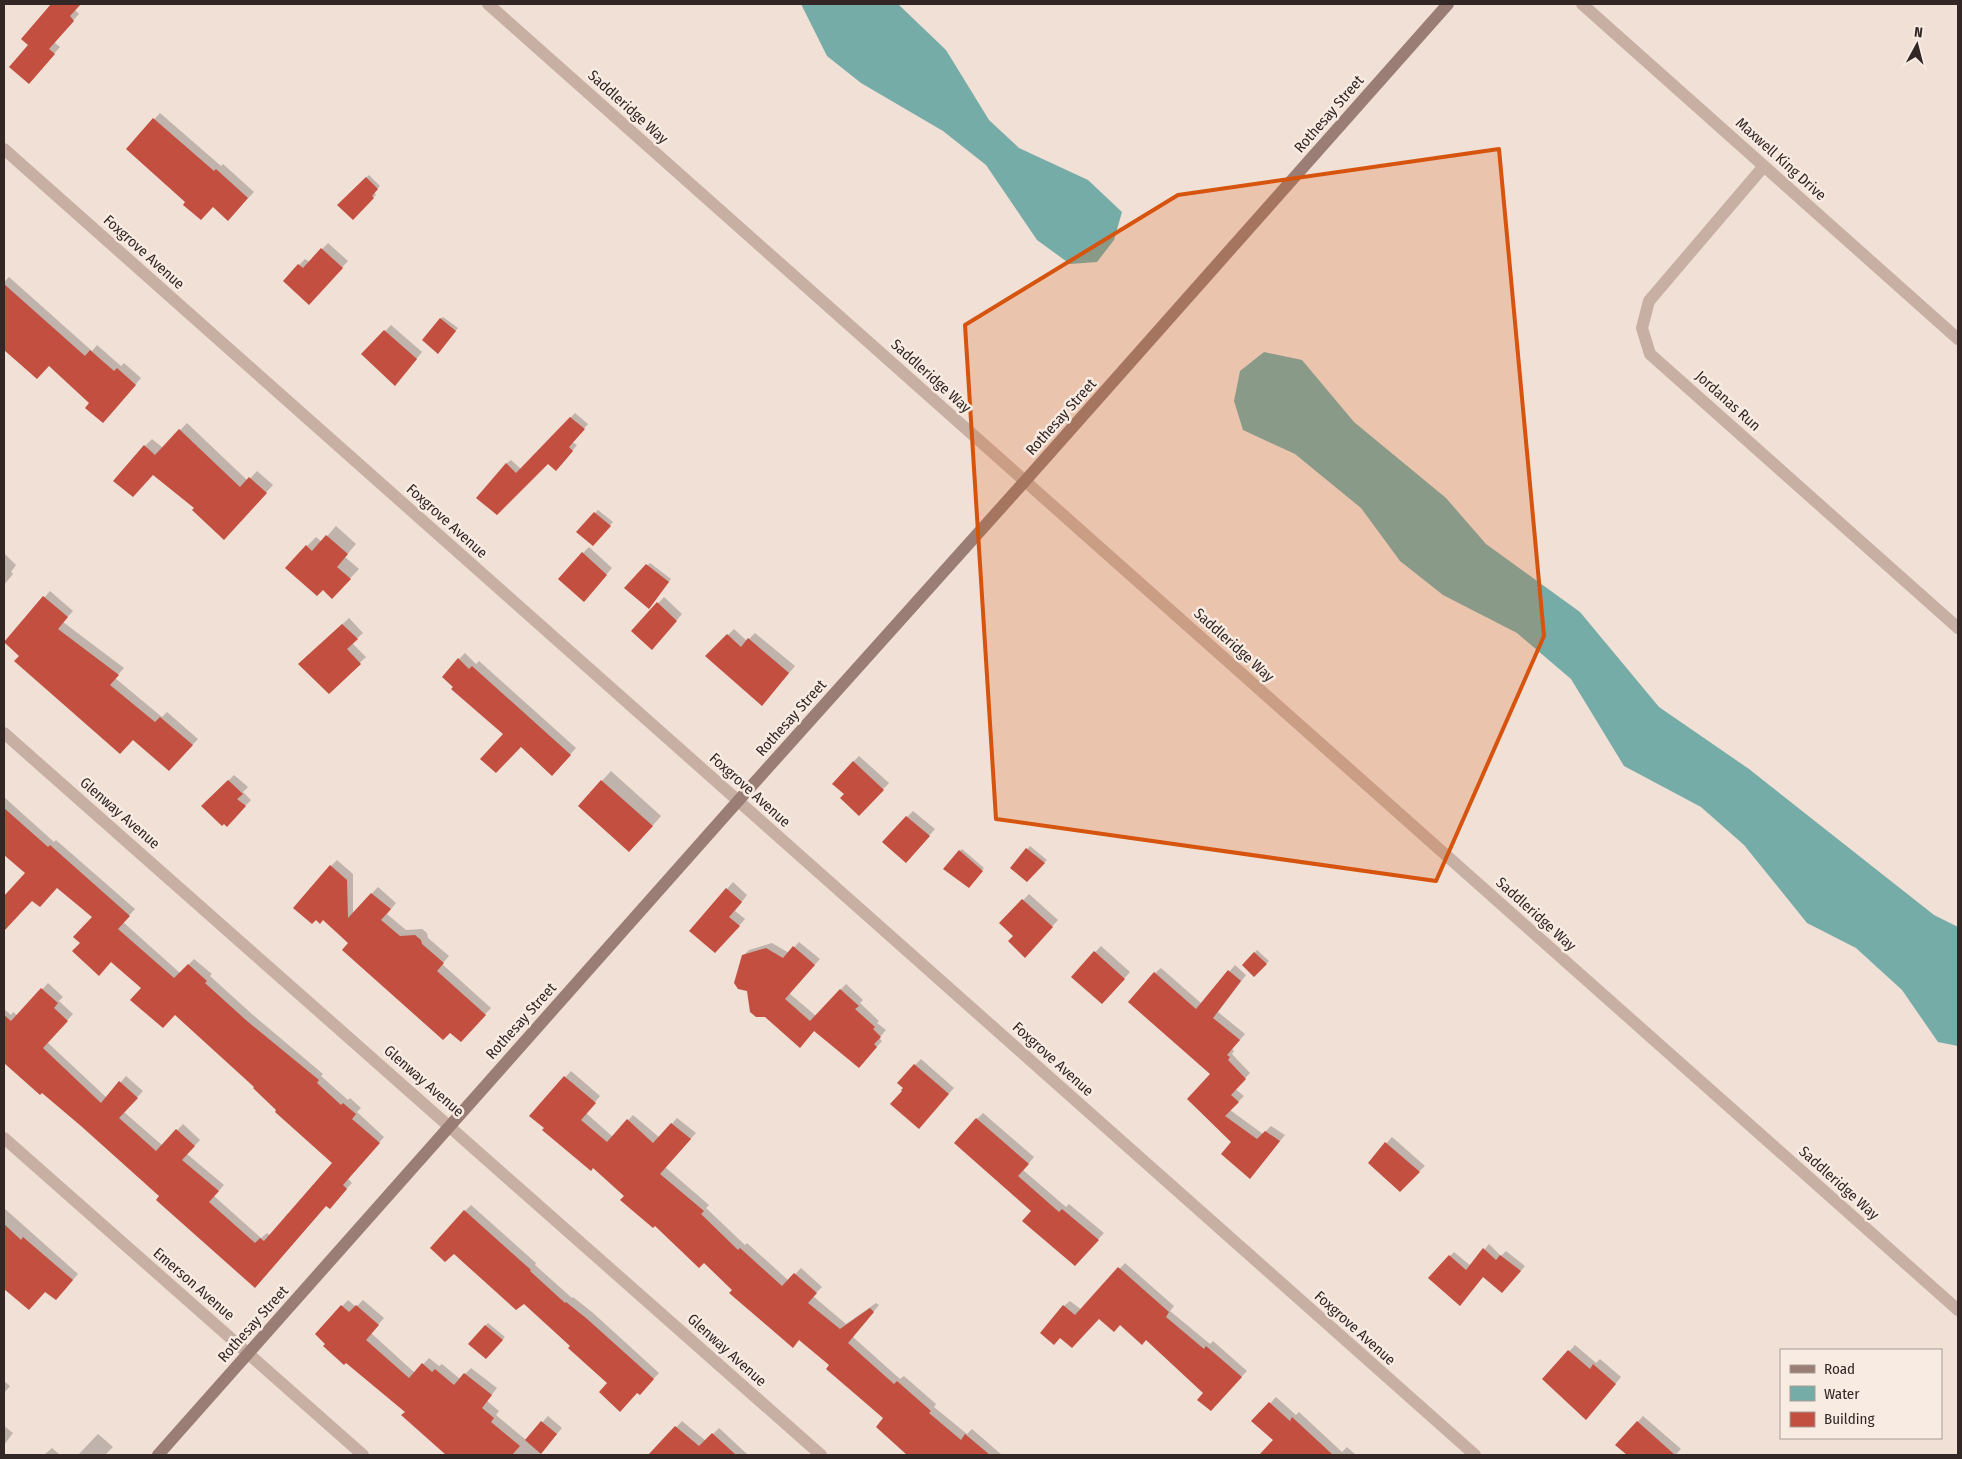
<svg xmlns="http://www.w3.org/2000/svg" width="1962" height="1459" font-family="'Fira Sans Condensed',sans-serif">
<rect width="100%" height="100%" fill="#f0e0d6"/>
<path fill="#76aca7" d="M801 4H898L946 50 989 120 1019 148 1088 180 1122 212 1114 240 1097 262 1070 264 1037 240 986 165 943 131 861 83 827 56Z
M1264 352 1302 360 1354 422 1446 498 1486 544 1580 612 1659 707 1749 769 1934 915 1958 927V1046L1938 1042 1902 990 1856 948 1807 923 1744 845 1701 807 1624 766 1571 679 1517 633 1443 595 1400 561 1361 508 1295 454 1243 430 1234 401 1240 371Z"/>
<path fill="#0003" d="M53 4H80L75 10 79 14 54 42 60 47 35 76 29 45 22 39Z
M160 113 221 166 223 164 254 192 234 213 213 206 187 202 127 149Z
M369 175 380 186 374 192 376 195 353 218 338 205Z
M328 243 348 261 315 297 299 265 305 259 310 262Z
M9 277 92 351 97 345 121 366 124 363 141 378 109 416 91 403 49 364 36 377 4 349V282Z
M443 317 458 328 440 350V319Z
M391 325 422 352 401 378 363 354Z
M575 413 588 424 572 442 577 445 561 465 548 462 497 514 506 464 511 460 521 469Z
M187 423 248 481 257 471 273 485 231 531 196 508 145 446 152 439 163 448Z
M598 510 613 522 593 545 578 532Z
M336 526 356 544 345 557 359 569 341 588 307 546 316 537 322 542Z
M589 547 612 568 590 594 583 553Z
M4 553 16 565 11 572 13 574 4 585Z
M650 563 671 579 651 605 626 588Z
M50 591 73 611 63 622 124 668 115 678 162 717 167 712 198 739 169 770 133 738 21 656 5 643Z
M664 597 682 614 658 642 633 630Z
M349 618 363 633 352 643 366 657 329 692 306 658Z
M734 629 747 641 755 633 795 666 768 698 707 656Z
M465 653 476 664 479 661 576 748 558 768 504 734 455 687 459 659Z
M859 756 889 783 859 814 853 762Z
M611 771 661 816 639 841 579 806Z
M234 775 248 787 243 792 251 800 233 819 203 806Z
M4 797 54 842 56 840 135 909 123 922 180 973 194 959 212 974 210 976 253 1015 323 1074 321 1076 348 1100 350 1098 361 1108 357 1112 384 1137 348 1179 352 1183 335 1201 326 1204 261 1280 161 1196 4 1048V1009L11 1015 13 1012 18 1016 48 983 63 997 59 1001 73 1014 47 1042 107 1098 126 1076 143 1091 124 1112 163 1146 183 1124 200 1140 187 1154 224 1185 214 1196 261 1238 267 1233 271 1236 334 1163 256 1087 175 1013 112 961 81 943 94 917 57 887 26 873 4 853Z
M913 811 935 829 912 855 907 817Z
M1030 846 1047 860 1027 880 1012 868Z
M962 849 984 868 971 884 960 851Z
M337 860 353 874V913L378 887 396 903 387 914 406 930 422 929 427 933 428 938 449 956 442 964 491 1008 461 1040 349 943 331 866Z
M733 882 747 895 735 911 745 919 721 946 691 931Z
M1029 894 1058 920 1031 950 1001 923Z
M799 942 820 959 789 993 816 1016 846 984 863 1000 860 1003 879 1021 877 1023 886 1030 879 1038 882 1041 865 1060 815 1030 806 1040 743 956 749 950 772 943 789 953Z
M1101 946 1130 972 1108 997 1072 977Z
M1257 950 1269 961 1254 975 1244 965Z
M1235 965 1246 975 1218 1012 1245 1034 1232 1049 1234 1051 1232 1054 1250 1073 1235 1089 1244 1096 1230 1110 1263 1134 1271 1126 1285 1135 1250 1178 1233 1142 1211 1074 1155 973 1161 968 1202 1004Z
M921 1059 954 1088 924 1121 904 1091 915 1065Z
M571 1071 600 1096 586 1113 613 1137 633 1115 660 1138 677 1118 696 1133 665 1167 709 1205 706 1208 745 1245 747 1243 789 1281 801 1268 822 1287 813 1296 846 1324 876 1303 879 1305 853 1337 900 1379 904 1376 936 1404 934 1407 967 1434 972 1429 1002 1455H908L878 1427 885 1418 831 1365 800 1339 734 1290 704 1261 531 1115Z
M983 1113 1034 1157 1023 1170 1066 1207 1069 1204 1104 1233 1081 1258 1033 1210 977 1119Z
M1392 1137 1425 1166 1400 1190 1369 1163Z
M471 1205 536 1263 535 1265 572 1298 573 1297 592 1312 659 1373 646 1387 609 1383 572 1345 465 1211Z
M4 1208 78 1274 62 1293 46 1291 29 1309 4 1287Z
M1489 1244 1501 1256 1506 1251 1525 1266 1507 1287 1484 1275 1430 1277 1454 1252 1471 1266Z
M1125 1263 1174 1306 1170 1311 1210 1344 1213 1341 1247 1371 1216 1404 1147 1339 1121 1323 1099 1317 1078 1341 1064 1306 1070 1301 1082 1310Z
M348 1300 356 1307 363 1300 384 1318 371 1333 415 1373 429 1358 439 1366 442 1364 460 1379 471 1368 497 1388 487 1401 499 1411 496 1415 526 1440 548 1416 562 1428 539 1455H451L403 1415 407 1412 316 1334Z
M488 1323 505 1337 486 1357 469 1344Z
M1575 1345 1596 1363 1600 1359 1621 1377 1592 1412 1544 1379Z
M4 1381 10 1386 4 1393Z
M1276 1397 1296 1415 1299 1412 1342 1452 1347 1447 1356 1455H1273L1267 1449 1275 1440 1253 1421Z
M1643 1416 1681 1449 1675 1455H1629L1617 1445Z
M682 1421 706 1441 719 1428 748 1455H657L653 1452Z
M4 1426 13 1433 4 1445Z
M98 1434 113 1447 105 1455H78Z
M52 1448 60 1455H44Z"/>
<path fill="#c34f41" d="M51 4H81L70 16 74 21 49 49 55 54 29 84 9 67 28 45 21 39Z
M153 118 214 171 216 169 248 198 228 221 213 207 201 220 183 205 185 202 126 149Z
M366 177 378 189 372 196 374 198 353 220 337 205Z
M321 248 343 268 309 305 283 281 298 264 303 268Z
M4 284 85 356 90 350 114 371 117 368 136 385 103 423 85 408 89 403 49 366 37 379 4 350Z
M440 318 456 331 438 354 422 340Z
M384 330 417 359 395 386 361 354Z
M570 417 585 429 569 447 573 451 556 471 548 464 497 515 476 498 506 463 516 473Z
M179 429 240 487 249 477 267 493 224 540 192 510 194 508 153 475 133 497 113 481 144 445 155 455Z
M594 512 611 526 593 546 576 532Z
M326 535 348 554 337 567 351 579 332 599 323 590 317 596 285 568 306 545 312 551Z
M582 552 607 575 584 602 558 579Z
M646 564 669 582 649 609 624 588Z
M43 596 68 617 58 629 119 675 110 685 155 722 160 717 193 745 169 771 133 740 120 754 14 661 19 656 4 642Z
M657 602 677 621 652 650 631 631Z
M342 624 358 639 347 649 361 664 329 694 298 664Z
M727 634 741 647 748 638 789 673 762 706 705 656Z
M458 658 469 669 472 666 571 755 552 776 521 747 496 773 480 759 503 734 451 689 453 687 442 677Z
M853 761 884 790 859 816 840 798 844 794 832 784Z
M228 780 243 794 237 799 246 806 227 827 224 824 222 826 201 806Z
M601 780 653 826 629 852 578 806Z
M4 808 48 847 50 845 130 916 118 929 174 978 188 964 207 981 205 983 247 1021 319 1080 317 1083 341 1105 343 1103 356 1114 352 1119 380 1143 343 1185 347 1189 330 1209 326 1206 255 1288 156 1200 159 1196 81 1126 42 1093 40 1095 4 1063V1015L11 1021 41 988 58 1003 54 1008 68 1021 43 1048 101 1103 119 1081 138 1098 119 1118 156 1151 176 1129 195 1146 182 1160 219 1191 209 1202 255 1243 260 1238 264 1241 332 1163 275 1112 276 1110 253 1088 254 1087 175 1015 163 1028 130 1000 141 988 111 962 99 976 72 951 80 943 73 937 92 917 57 888 40 907 32 901 4 931V896L25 873 4 855Z
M906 816 930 836 906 863 882 842Z
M1026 848 1045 863 1027 882 1010 868Z
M959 850 983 871 969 888 943 869Z
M330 865 347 880 348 918 371 893 391 909 381 920 400 936 415 935 421 940 422 944 444 963 437 971 486 1015 461 1042 450 1033 443 1040 342 950 348 943 323 920 320 924 316 920 312 924 293 908Z
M726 888 742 902 729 917 740 926 715 953 689 931Z
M1022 899 1053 927 1025 958 1008 941 1013 936 999 923Z
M793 946 815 965 785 999 810 1021 840 989 859 1006 855 1009 875 1027 873 1029 881 1037 874 1044 877 1047 859 1068 814 1031 800 1048 765 1017H756L750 1012 747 991 738 989 734 983 742 955 766 948 783 958Z
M1094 951 1125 979 1102 1004 1071 977Z
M1254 952 1267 964 1254 977 1242 965Z
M1228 970 1241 981 1213 1018 1240 1040 1227 1055 1230 1057 1228 1060 1246 1079 1231 1095 1239 1102 1225 1116 1257 1139 1265 1131 1280 1141 1250 1179 1221 1154 1231 1142 1187 1099 1210 1074 1128 1002 1154 972 1196 1009Z
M914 1064 949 1094 919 1129 890 1104 902 1091 901 1090 903 1088 897 1083Z
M564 1076 596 1103 581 1120 607 1142 627 1119 653 1143 671 1123 691 1139 660 1174 704 1211 701 1214 738 1250 740 1248 782 1286 794 1273 817 1293 808 1303 840 1329 870 1308 874 1312 848 1343 894 1384 897 1381 931 1411 929 1413 961 1440 965 1434 990 1455H907L876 1427 883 1418 826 1369 829 1365 799 1340 793 1348 729 1293 732 1290 704 1263 699 1268 655 1226 653 1228 620 1200 624 1196 593 1168 591 1171 542 1130 544 1128 529 1116Z
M976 1118 1029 1164 1018 1176 1059 1212 1062 1209 1099 1240 1075 1266 1022 1221 1031 1211 954 1143Z
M1385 1142 1420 1172 1400 1192 1368 1163Z
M464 1210 531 1270 530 1271 565 1303 566 1302 586 1318 654 1379 640 1395 637 1393 620 1412 599 1392 607 1383 568 1348 570 1346 524 1304 516 1310 454 1254 445 1262 430 1248Z
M4 1224 21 1240 23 1237 73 1280 56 1300 45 1292 29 1310 4 1289Z
M1483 1248 1496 1260 1500 1255 1521 1271 1502 1293 1483 1277 1460 1306 1428 1278 1449 1255 1466 1270Z
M1118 1267 1169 1312 1166 1317 1204 1349 1206 1346 1242 1377 1211 1411 1197 1400 1203 1393 1146 1340 1142 1345 1120 1325 1114 1332 1099 1319 1072 1348 1060 1338 1054 1345 1040 1333 1063 1305 1075 1315Z
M341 1305 349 1312 356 1305 379 1325 366 1340 409 1378 422 1363 432 1372 435 1369 454 1385 464 1373 492 1395 482 1408 494 1418 491 1422 520 1446 512 1455H446L401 1415 405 1412 346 1363 344 1365 323 1346 325 1344 315 1334Z
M485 1325 503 1340 486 1359 468 1344Z
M1568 1350 1590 1369 1593 1364 1616 1384 1586 1420 1542 1379Z
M1269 1402 1290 1421 1292 1417 1333 1455H1259L1273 1440 1251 1421Z
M541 1421 557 1434 541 1454 525 1440Z
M1637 1421 1675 1455H1627L1615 1445Z
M675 1426 699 1446 712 1433 736 1455H648Z"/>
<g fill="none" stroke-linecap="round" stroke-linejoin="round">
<path stroke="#c7afa3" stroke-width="12" d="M488 4 1958 1310
M1582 4 1958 339
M4 149 1475 1455
M1764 166 1649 301 1642 328 1650 354 1958 628
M4 733 821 1455
M4 1138 363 1455"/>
<path stroke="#9a7d75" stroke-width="12" d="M158 1455 738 801 1025 481 1448 4"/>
</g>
<path fill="#d6540e" fill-opacity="0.2" stroke="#d6540e" stroke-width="4" stroke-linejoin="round" d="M1499 149 1544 636 1436 881 996 819 965 325 1178 195Z"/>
<g text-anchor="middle" stroke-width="5" stroke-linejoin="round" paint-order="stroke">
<g font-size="15" fill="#322725" stroke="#f8ebe2">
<text transform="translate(628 107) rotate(42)" y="5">Saddleridge Way</text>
<text transform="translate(1329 114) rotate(-49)" y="5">Rothesay Street</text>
<text transform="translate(1781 159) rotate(42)" y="5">Maxwell King Drive</text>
<text transform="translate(144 252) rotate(42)" y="5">Foxgrove Avenue</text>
<text transform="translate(931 376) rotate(42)" y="5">Saddleridge Way</text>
<text transform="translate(1728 401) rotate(42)" y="5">Jordanas Run</text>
<text transform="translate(1061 417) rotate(-48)" y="5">Rothesay Street</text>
<text transform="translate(447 521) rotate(42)" y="5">Foxgrove Avenue</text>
<text transform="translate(1234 645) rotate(42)" y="5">Saddleridge Way</text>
<text transform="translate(791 718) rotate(-48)" y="5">Rothesay Street</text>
<text transform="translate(750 790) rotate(42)" y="5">Foxgrove Avenue</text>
<text transform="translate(120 813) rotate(41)" y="5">Glenway Avenue</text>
<text transform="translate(1536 914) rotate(42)" y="5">Saddleridge Way</text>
<text transform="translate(521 1021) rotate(-48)" y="5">Rothesay Street</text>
<text transform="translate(1053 1059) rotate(42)" y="5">Foxgrove Avenue</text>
<text transform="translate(424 1081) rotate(41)" y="5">Glenway Avenue</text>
<text transform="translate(1839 1183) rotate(42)" y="5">Saddleridge Way</text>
<text transform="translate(194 1284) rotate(41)" y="5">Emerson Avenue</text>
<text transform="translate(253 1324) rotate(-48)" y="5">Rothesay Street</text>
<text transform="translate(1355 1328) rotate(42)" y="5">Foxgrove Avenue</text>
<text transform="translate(727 1350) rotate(42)" y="5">Glenway Avenue</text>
</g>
</g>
<rect width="1962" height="1459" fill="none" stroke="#322725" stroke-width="10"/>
<rect x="1780" y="1349" width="162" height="90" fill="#f8ebe2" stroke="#a99d96"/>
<rect x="1790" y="1365" width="25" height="8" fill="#9a7d75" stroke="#a99d96"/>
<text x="1824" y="1374" font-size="15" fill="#322725">Road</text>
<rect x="1790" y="1386" width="25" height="15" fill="#76aca7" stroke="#a99d96"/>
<text x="1824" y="1399" font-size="15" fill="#322725">Water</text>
<rect x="1790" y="1412" width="25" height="15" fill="#c34f41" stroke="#a99d96"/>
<text x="1824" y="1424" font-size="15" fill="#322725">Building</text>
<g transform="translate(1917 45) rotate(7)" stroke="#f8ebe2" stroke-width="4" paint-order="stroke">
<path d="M0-4L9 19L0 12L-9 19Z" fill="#322725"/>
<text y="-8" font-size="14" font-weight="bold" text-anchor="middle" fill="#322725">N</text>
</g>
</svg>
